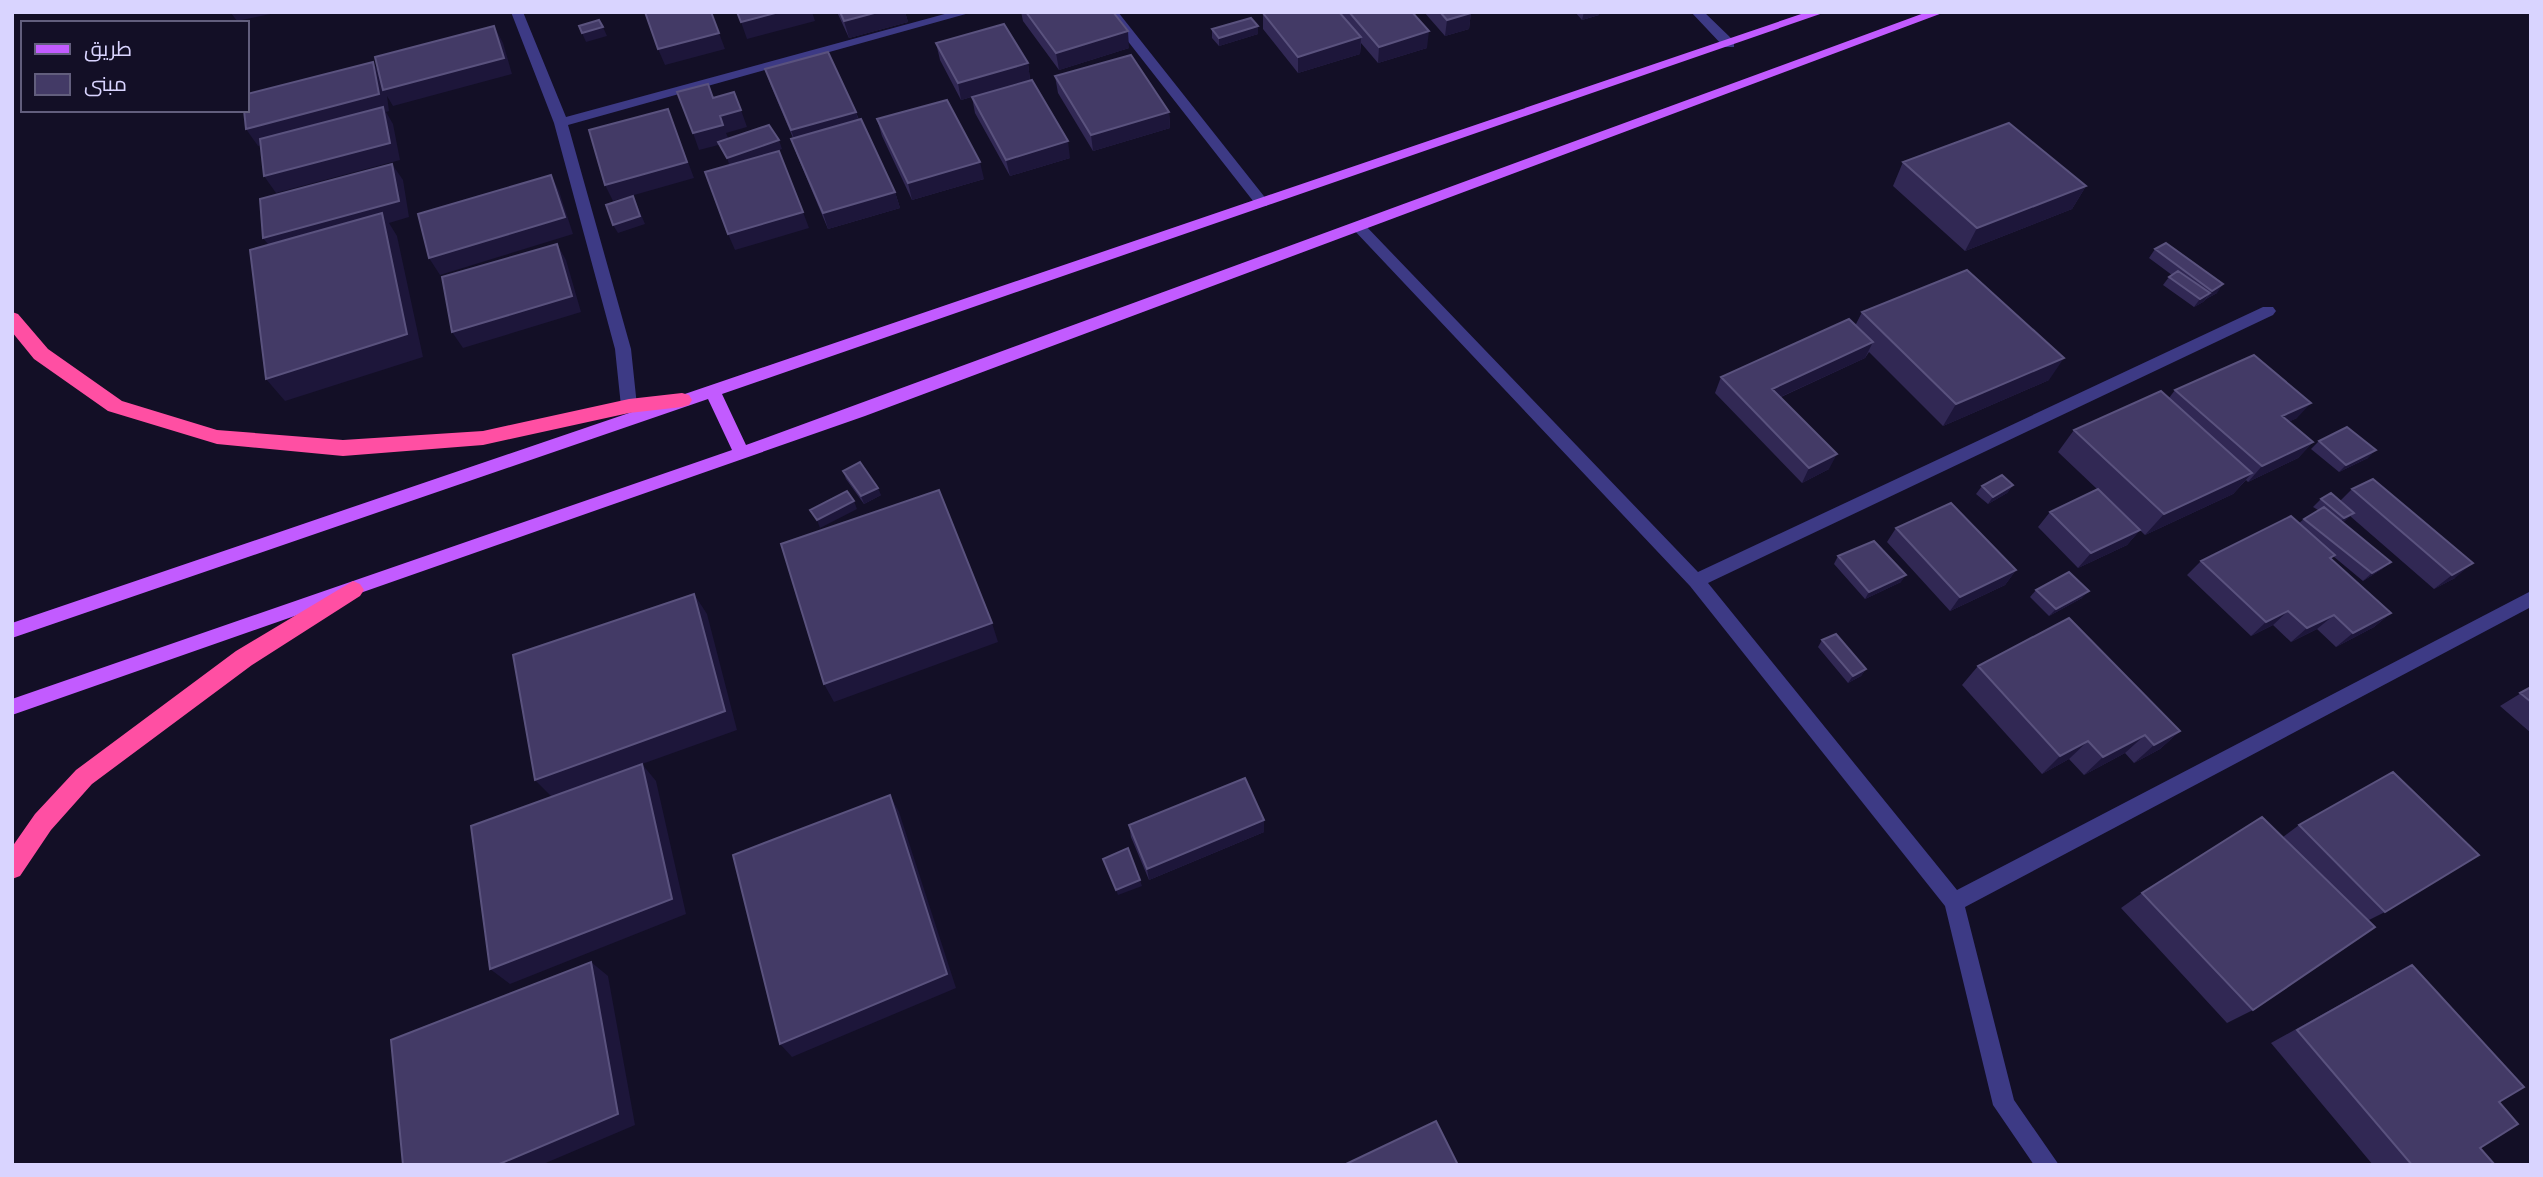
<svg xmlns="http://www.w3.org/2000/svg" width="2543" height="1177" font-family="Quicksand,Cairo,sans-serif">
<rect width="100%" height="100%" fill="#130f26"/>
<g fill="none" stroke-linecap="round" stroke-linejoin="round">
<path fill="#3d3a85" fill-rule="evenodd" d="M511 12H523L566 117 952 12H973L568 125 631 349 637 406 629 412 621 406 615 349 554 123Z
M1105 12H1118L1267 200V206H1257Z
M1691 12H1704L1734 41V47H1724Z
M1358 221 1363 223 1698 572 2263 307H2273L2276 311 2273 315 1708 583 1957 890 2531 591V607L1965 907 2014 1100 2059 1165H2034L1993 1105 1945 906 1690 586 1353 229 1351 226Z"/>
<path fill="#c25bff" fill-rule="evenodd" d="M1807 12H1826L722 394 746 445 1927 12H1945L865 416 12 715V699L732 450 708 399 12 638V623Z"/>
<path fill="#ff4fa3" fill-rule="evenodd" d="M12 312 18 314 48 349 122 401 217 430 343 440 483 431 629 399 682 393 689 395 692 400 689 405 682 407 629 413 483 445 343 456 217 444 108 411 34 359 12 332Z
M353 581 360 584 364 590 360 596 252 665 92 784 51 830 20 876 12 879V847L35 814 76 770 236 651Z"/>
</g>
<path fill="#312854" d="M837 12H905L908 22 849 38Z
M1021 12H1113L1129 48 1059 70 1023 21Z
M1264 12H1412L1427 48 1378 63 1361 43 1360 54 1298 73 1263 29V13Z
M1424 12H1471L1469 29 1445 36Z
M1575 12H1599V15L1582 20Z
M1258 26V34L1219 46 1212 38V29Z
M936 43 1028 63 1030 80 961 100 940 60Z
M765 69 856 112 859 120 895 192 900 208 828 229 797 155 791 139 793 138 771 86Z
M1055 76 1169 112 1170 128 1093 151 1058 93Z
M972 97 1070 158 1010 176 975 113Z
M877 119 984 179 912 200 882 136Z
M1903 162 2086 186 2072 209 1965 251 1893 186Z
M2155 249 2217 293 2206 299 2203 302 2194 307 2163 285 2169 277 2172 275 2149 258Z
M1862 312 2049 380 1943 426 1869 352 1865 358 1781 397 1829 469 1802 483 1715 393 1721 377 1855 326Z
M2175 390 2297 418 2288 422 2313 442 2298 458 2248 482 2246 480 2233 494 2145 535 2119 510 2140 530 2127 545 2078 568 2038 527 2050 512 2097 489 2058 452 2074 430 2169 398Z
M2319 441 2368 458 2339 472 2311 449Z
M843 471 881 495 864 504 846 479Z
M2013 485 2007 493 1988 504 1976 494 1982 486Z
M2352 489 2455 578 2434 589 2350 516 2342 522 2391 562 2382 569 2363 581 2333 556 2331 559 2391 613 2374 627 2336 647 2317 629 2291 642 2273 625 2251 636 2187 575 2201 561 2299 523 2304 519 2318 510 2313 507 2321 499 2340 501Z
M1896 528 2016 570 2005 585 1950 611 1887 542Z
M1838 556 1901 582 1865 599 1834 564Z
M2036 590 2082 598 2049 616 2030 597Z
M1822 640 1866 669 1861 676 1848 683 1818 647Z
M1978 666 2180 731 2160 749 2134 763 2125 753 2084 775 2069 759 2042 774 1962 685Z
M2531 687V733L2500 706Z
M1264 820V832L1149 880 1131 837 1129 825Z
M2299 825 2385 912 2369 920 2253 1010 2227 1023 2121 908 2142 893 2283 837Z
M2412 965 2480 1148 2495 1165H2373L2271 1043 2384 980Z"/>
<path fill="#1d163a" d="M233 12 275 13 237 21 231 13Z
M779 12H812L815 21 747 39 741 22Z
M878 12H905L908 22 849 38 844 21Z
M1584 12H1599V15L1582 20Z
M1471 13 1469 29 1445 36 1447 20Z
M494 26 503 43 512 74 393 106 387 96 389 111 386 112 393 124 400 160 276 193 264 176 384 112 258 146 246 129 373 62 383 79Z
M1258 26V34L1219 46V38Z
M603 27 607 36 586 42 582 33Z
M1128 31 1129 48 1059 70 1056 53Z
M1429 31 1427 48 1378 63 1379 47Z
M719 33 725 49 665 65 658 49Z
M1361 37 1360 54 1298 73V57Z
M1028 63 1030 80 961 100 958 83Z
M668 109 694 178 613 201 605 185Z
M741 110 747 127 726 133 730 142 699 150 693 133 720 116Z
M856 112 861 129 797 147 791 130Z
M1169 112 1170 128 1093 151 1091 135Z
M779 140 782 149 730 167 727 158Z
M1068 141 1070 158 1010 176 1006 160Z
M980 162 984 179 912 200 908 183Z
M392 164 403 180 409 217 389 223 397 236 423 357 285 401 266 379 276 254 263 238Z
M551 175 559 191 573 234 440 275 429 258Z
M2086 186 2072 209 1965 251 1977 228Z
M895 192 900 208 828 229 823 213Z
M633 196 645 224 618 233 613 225Z
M803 212 809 228 735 250 728 234Z
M557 244 566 260 581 312 463 348 452 332Z
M2223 284 2217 293 2206 299 2212 291Z
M2210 293 2203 302 2194 307 2200 299Z
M1873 342 1865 358 1765 404 1772 389Z
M2064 358 2049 380 1943 426 1956 404Z
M2311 403 2297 418 2268 432 2282 416Z
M2313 442 2298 458 2248 482 2262 466Z
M2376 450 2368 458 2339 472 2346 465Z
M1837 454 1829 469 1802 483 1809 468Z
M2252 473 2233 494 2145 535 2164 514Z
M2013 485 2007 493 1988 504 1993 497Z
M878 488 881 495 864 504 861 496Z
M854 501 857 509 820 528 817 520Z
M2354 513 2345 521 2336 526 2344 518Z
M2140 530 2127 545 2078 568 2091 553Z
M2391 562 2382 569 2363 581 2372 573Z
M2473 563 2455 578 2434 589 2452 575Z
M2016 570 2005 585 1950 611 1960 597Z
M1906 575 1901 582 1865 599 1869 592Z
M2089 591 2082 598 2049 616 2056 609Z
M694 594 707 614 737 730 642 764 656 781 686 914 510 984 490 969 552 797 535 780Z
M2288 611 2273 625 2251 636 2266 622Z
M2391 613 2374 627 2336 647 2353 633Z
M2334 615 2317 629 2291 642 2307 628Z
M992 623 998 642 834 702 824 684Z
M1866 669 1861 676 1848 683 1853 676Z
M2180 731 2160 749 2134 763 2154 745Z
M2145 735 2125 753 2084 775 2103 757Z
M2088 741 2069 759 2042 774 2060 756Z
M890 795 899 812 956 988 792 1057 780 1044Z
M1264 820V832L1149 880 1147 869Z
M1140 880 1142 886 1118 895 1116 890Z
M591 962 608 976 635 1125 541 1165H497Z"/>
<path fill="#433a66" stroke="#5a527e" stroke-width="2" d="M645 12H711L719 33 658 49Z
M737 12H779L741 22Z
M840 12H878L844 21Z
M1026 12H1113L1128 31 1056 53Z
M1264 12H1339L1361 37 1298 57 1263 13Z
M1349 12H1412L1429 31 1379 47Z
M1440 12H1471V13L1447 20Z
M1251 18 1258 26 1219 38 1212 29Z
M599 20 603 27 582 33 579 26Z
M1004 24 1028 63 958 83 936 43Z
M494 26 504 58 383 90 375 57Z
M828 52 856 112 791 130 765 69Z
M1131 55 1169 112 1091 135 1055 76Z
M373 62 379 94 246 129 244 110H247V94Z
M1032 80 1068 141 1006 160 972 97Z
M708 84 713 98 734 92 741 110 720 116 723 125 693 133 677 92Z
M947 100 980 162 908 183 877 119Z
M383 107 390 143 264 176 260 139Z
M668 109 687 162 605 185 589 130Z
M861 119 895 192 823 213 791 139Z
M2009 123 2086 186 1977 228 1903 162Z
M769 125 779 140 727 158 718 142Z
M779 151 803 212 728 234 705 172Z
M392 164 399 201 263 238 260 199Z
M551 175 565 217 429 258 418 214Z
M633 196 640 216 613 225 606 205Z
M382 213 407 334 266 379 250 250Z
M2166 243 2223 284 2212 291 2155 249Z
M557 244 572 296 452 332 442 277Z
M1967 270 2064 358 1956 404 1862 312Z
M2178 271 2210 293 2200 299 2169 277Z
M1849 319 1873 342 1772 389 1837 454 1809 468 1721 377Z
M2254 355 2311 403 2282 416 2313 442 2262 466 2175 390Z
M2161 391 2252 473 2164 514 2074 430Z
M2347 427 2376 450 2346 465 2319 441Z
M860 462 878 488 861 496 843 471Z
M2002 475 2013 485 1993 497 1982 486Z
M2373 479 2473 563 2452 575 2352 489Z
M2098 489 2140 530 2091 553 2050 512Z
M939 490 992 623 824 684 781 544Z
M847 491 854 501 817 520 810 510Z
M2331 493 2354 513 2344 518 2321 499Z
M1951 503 2016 570 1960 597 1896 528Z
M2324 507 2391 562 2372 573 2304 519Z
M2291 516 2335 555 2330 558 2391 613 2353 633 2334 615 2307 628 2288 611 2266 622 2201 561Z
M1874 541 1906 575 1869 592 1838 556Z
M2069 572 2089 591 2056 609 2036 590Z
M694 594 725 711 535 780 513 655Z
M2069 618 2180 731 2154 745 2145 735 2103 757 2088 741 2060 756 1978 666Z
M1836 634 1866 669 1853 676 1822 640Z
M2531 687V702L2520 693Z
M642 764 672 899 490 969 471 826Z
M2393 772 2479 855 2385 912 2299 825Z
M1245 778 1264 820 1147 869 1129 825Z
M890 795 947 974 780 1044 733 855Z
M2262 817 2375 927 2253 1010 2142 893Z
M1128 848 1140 880 1116 890 1103 859Z
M591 962 618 1114 497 1165H403L391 1040Z
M2412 965 2524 1087 2499 1102 2518 1124 2480 1148 2495 1165H2412L2297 1030Z
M1436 1121 1458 1165H1344Z"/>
<rect width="2543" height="1177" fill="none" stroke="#d9d4ff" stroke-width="28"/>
<rect x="21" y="21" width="228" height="91" fill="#130f26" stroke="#625e7d" stroke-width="2"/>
<rect x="35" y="44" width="35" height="10" fill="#c25bff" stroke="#625e7d" stroke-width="2"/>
<text x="84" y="56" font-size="21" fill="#d9d4ff">طريق</text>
<rect x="35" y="74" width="35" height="21" fill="#433a66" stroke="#625e7d" stroke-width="2"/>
<text x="84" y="91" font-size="21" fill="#d9d4ff">مبنى</text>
</svg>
